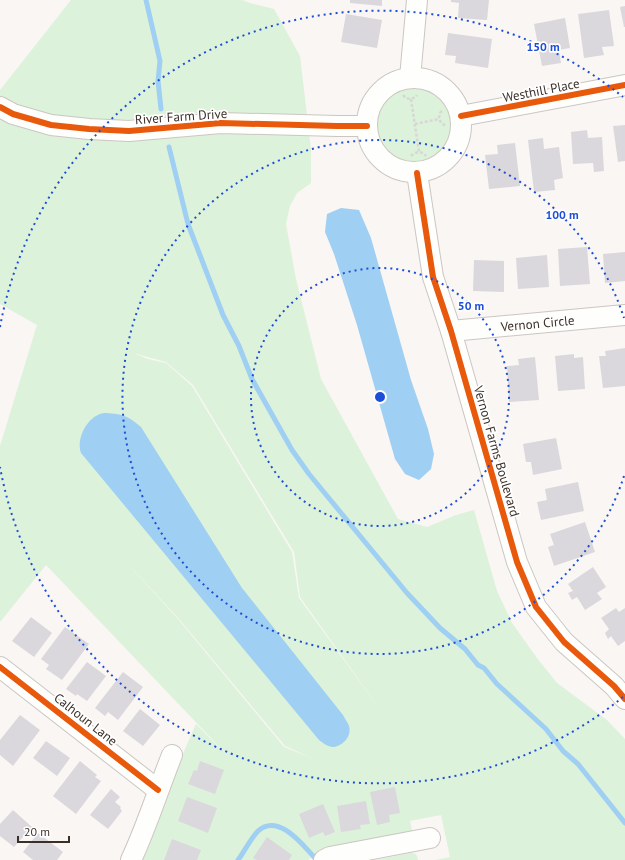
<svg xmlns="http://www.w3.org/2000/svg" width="625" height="860" font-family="'PT Sans',sans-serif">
<rect width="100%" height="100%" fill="#f9f6f3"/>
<path fill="#ddf2da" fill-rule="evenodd" d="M71 0H242L250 3 274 9 300 56 311 149V183L297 193 290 206 286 224 296 279 321 379 398 519 427 527 456 515 474 510 497 591 512 623 537 658 557 683 607 720 625 739V860H435L450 857 441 815 410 821 412 830 411 832 322 851 313 856 308 860H142L171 781 196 724 231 759 46 565 0 622V446L37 325 0 304V90ZM133 353 166 362 193 385 294 552 300 597 384 715 299 598 292 552 192 386 166 363 148 359 133 353 96 357ZM110 542 117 552 179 619 285 746 314 759 284 747 178 619 117 552Z
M374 124a39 39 0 1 1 78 0a39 39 0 1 1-78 0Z
M410 853C416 853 417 854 418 860H376Z"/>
<path fill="#9fcff2" d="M341 208 359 210 371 238 411 380 428 429 434 454 431 469 419 480 405 474 395 459 357 325 334 254 325 232 327 214Z
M106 413C123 414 128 416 141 427L242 588 343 715C345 719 348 723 349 726 352 736 343 746 333 747 328 747 323 743 319 740L81 453C76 440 86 419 100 414 102 413 104 413 106 413Z"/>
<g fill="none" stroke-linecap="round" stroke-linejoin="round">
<path stroke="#9fcff2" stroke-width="5" d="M146 0 160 61 158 81 161 109
M169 147 188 224 223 315 239 346 252 379 292 450 309 474 407 593 440 628 465 649 478 665 484 668 497 684 546 729 563 751 578 764 625 823
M238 860C244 852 251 838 258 831 278 813 302 844 314 857"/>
</g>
<path fill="#dad8dc" d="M350 0H382V6L350 3Z
M451 0H489L487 20 458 18 459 3 451 2Z
M625 6V27H624L620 7Z
M609 10 614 46 602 47 604 55 584 58 578 14Z
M346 14 382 20 377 48 341 42Z
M565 18 570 48 559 50 561 63 542 66 534 24Z
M448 33 492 39 488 68 455 63 456 56 445 55Z
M625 125V161L618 162 613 126Z
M587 130 588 138 602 137 604 171 594 172 593 163 573 164 571 132Z
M543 138 544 149 559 147 563 178 554 180 555 190 534 192 528 140Z
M515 143 520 186 489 189 485 155 498 154 497 145Z
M587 247 590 284 560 286 558 249Z
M625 252V281L605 283 603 254Z
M547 255 549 287 518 289 516 258Z
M474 260 504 261V292L473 291Z
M625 348V386L603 388 599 356H606L605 351Z
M574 354V358L583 357 585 389 558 391 555 356Z
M535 357 539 400 509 402 507 366 519 365 518 359Z
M556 438 562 469 533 475 531 462H526L523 444Z
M578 482 584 511 541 520 537 502 547 500 545 489Z
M585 522 595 552 554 566 548 547 554 545 550 534Z
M593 567 606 587 597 593 602 599 585 610 577 597 572 600 568 593 573 591 568 584Z
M616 608 619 612 625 608V641L618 646 611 636 608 639 605 633 609 629 601 618Z
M31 617 52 633 34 657 12 641Z
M65 627 89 644 62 680 46 669 49 665 41 659Z
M87 662 106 676 87 701 77 694 76 696 66 689Z
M123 672 143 687 118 720 108 712 105 716 95 708Z
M140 709 160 725 143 746 123 731Z
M20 715 40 730 13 766 0 755V740Z
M46 741 70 758 57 776 33 758Z
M80 761 97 775 95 777 101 781 76 814 53 796Z
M200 761 224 770 215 794 188 784 194 770 197 771Z
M395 787 400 813 389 815 390 822 377 825 370 792Z
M111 789 120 797 115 802 121 807 120 808 122 811 108 829 90 815Z
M187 797 217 808 208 833 178 821Z
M366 801 370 824 360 825 361 829 341 832 337 806Z
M323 804 335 832 325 836 323 832 309 838 299 814Z
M13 810 32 827 14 847 0 836V824Z
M38 833 63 852 57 860H33L23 852Z
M267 837 292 855 289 860H257L253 858Z
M172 839 201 850 197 860H164Z"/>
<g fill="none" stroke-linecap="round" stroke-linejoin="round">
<defs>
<g id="minor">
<circle cx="414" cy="125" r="47"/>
<path d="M410 78 417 0"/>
<path d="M0 107 13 114 51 125 89 129 129 131 221 123 337 126H367"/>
<path d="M461 116 625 85"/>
<path d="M417 173 433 277 451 331 517 562 536 607 564 642 614 686 625 699"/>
<path id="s1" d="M451 331 625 315"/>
<path d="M0 667 158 790"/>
<path d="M131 860C147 826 158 790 172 755"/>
<path d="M324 860 330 857 430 838"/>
</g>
</defs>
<use href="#minor" stroke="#ccc6c2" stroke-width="22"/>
<path stroke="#d8d7d5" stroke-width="2.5" stroke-dasharray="3 2" stroke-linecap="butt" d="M403 95C407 100 413 100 417 95
M411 99 419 152
M442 111 440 113 439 118 441 123 446 126
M415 124 439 119
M411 156C416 151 422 151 426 156"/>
<use href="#minor" stroke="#fefefd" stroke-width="20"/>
<defs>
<path id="cycleway" d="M0 107 13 114 51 125 89 129 129 131 221 123 337 126H367
M461 116 625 85
M417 173 433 277 451 331 517 562 536 607 564 642 614 686 625 699
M0 667 158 790"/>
</defs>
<use href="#cycleway" stroke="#fff" stroke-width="8"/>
<use href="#cycleway" stroke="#e8590c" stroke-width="6"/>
</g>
<g fill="none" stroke="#1d4ed8" stroke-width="2" stroke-dasharray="2 4">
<circle cx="380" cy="397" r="129"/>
<path d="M624 476A257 257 0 1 1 624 318"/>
<path d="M623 697A386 386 0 0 1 0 467M0 327A386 386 0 0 1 623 97"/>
</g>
<g text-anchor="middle" stroke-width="3.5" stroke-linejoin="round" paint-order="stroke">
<g font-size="13" fill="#3b3029" stroke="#fff">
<text transform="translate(541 90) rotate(-11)" y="5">Westhill Place</text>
<text transform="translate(181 116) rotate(-4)" y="5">River Farm Drive</text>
<text dy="5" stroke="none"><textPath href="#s1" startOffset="87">Vernon Circle</textPath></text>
<text transform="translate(497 451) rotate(74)" y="5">Vernon Farms Boulevard</text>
<text transform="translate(86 719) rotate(38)" y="5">Calhoun Lane</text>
</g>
</g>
<circle cx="380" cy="397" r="6" fill="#1d4ed8" stroke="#fff" stroke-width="2"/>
<g font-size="12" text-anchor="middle" font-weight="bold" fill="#1d4ed8" stroke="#fff" stroke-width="3.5" stroke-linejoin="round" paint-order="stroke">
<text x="543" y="51">150 m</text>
<text x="562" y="219">100 m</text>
<text x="471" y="310">50 m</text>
</g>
<path d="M18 836v6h51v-6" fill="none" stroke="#3b3029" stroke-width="2"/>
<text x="24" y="836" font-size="12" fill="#3b3029" stroke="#ffffff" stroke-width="3" paint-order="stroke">20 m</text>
</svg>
